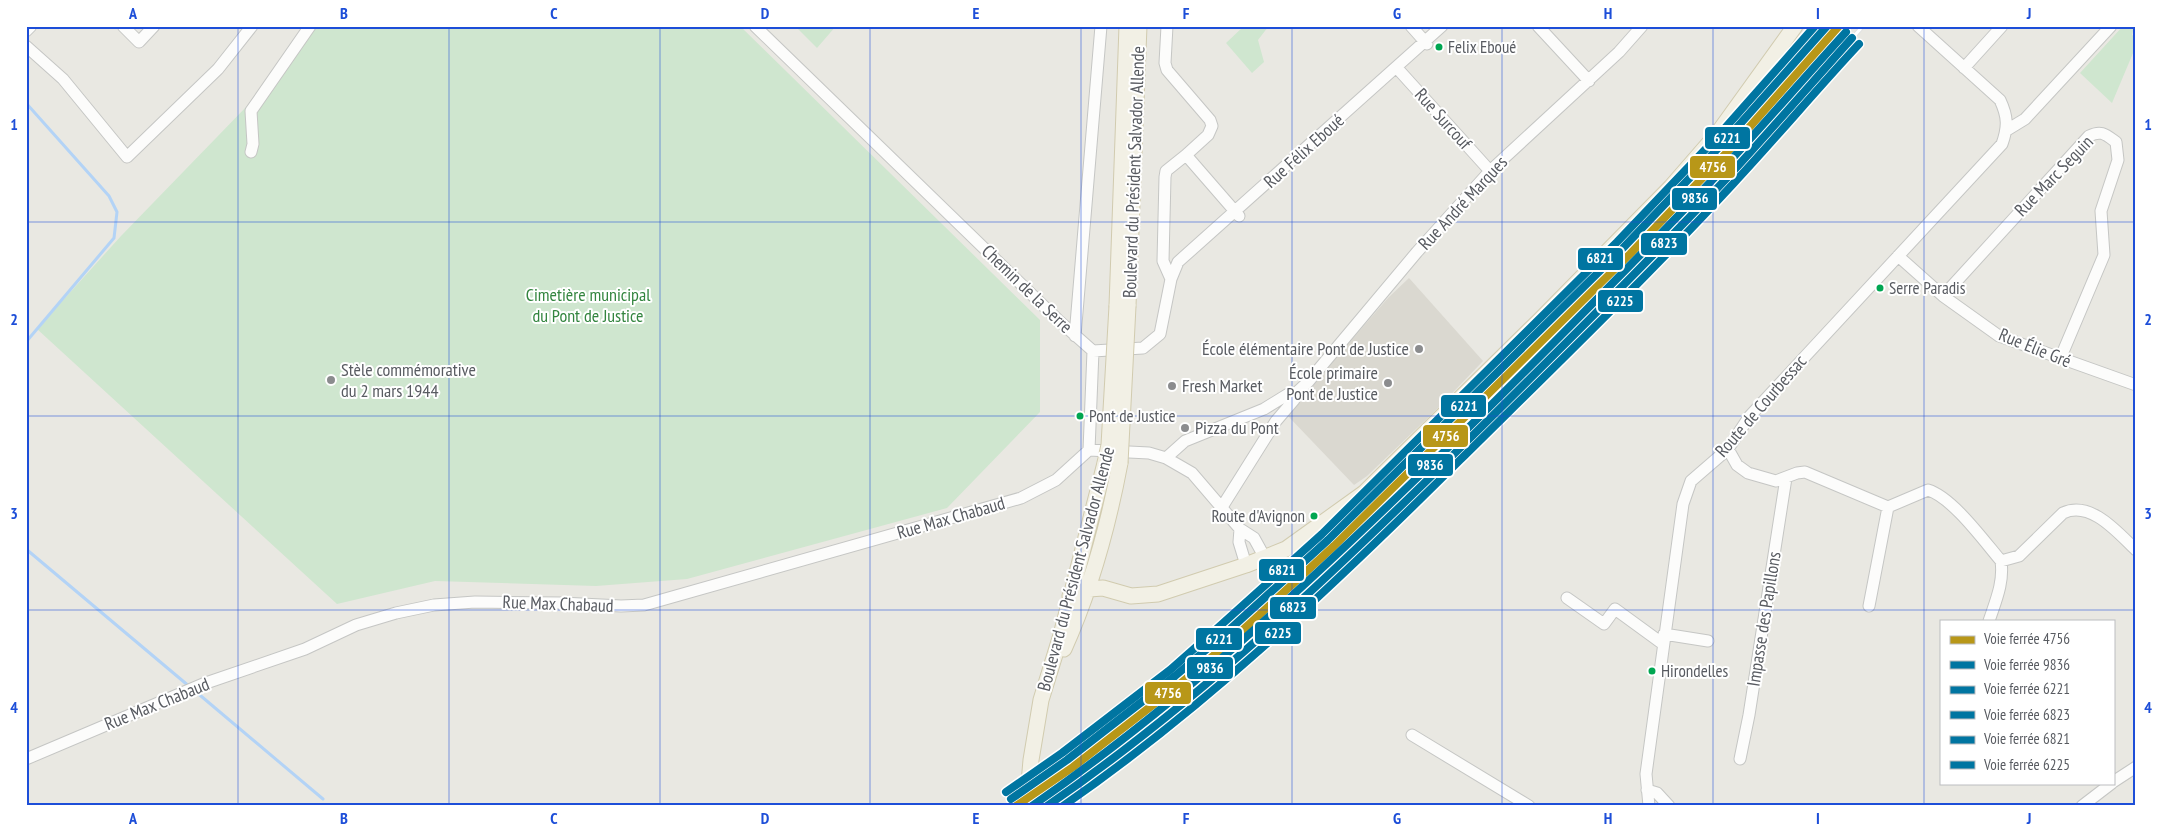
<svg xmlns="http://www.w3.org/2000/svg" width="2162" height="832" font-family="'PT Sans Narrow',sans-serif">
<rect width="100%" height="100%" fill="#e9e8e2"/>
<path fill="#dad8d0" d="M1409 278 1483 361 1436 410 1367 476 1354 485 1288 416 1296 404 1388 298Z"/>
<path fill="#cfe6cf" d="M317 26H740L1040 320V412L947 508 687 579 596 586 435 581 337 604 37 329 121 236 278 74Z
M795 26H836L817 48Z
M1244 26 1268 27 1258 40 1264 62 1252 73 1226 43Z
M2123 26H2134L2132 35 2136 37V46L2112 103 2080 73Z"/>
<g fill="none" stroke-linecap="round" stroke-linejoin="round">
<path stroke="#b3d3f6" stroke-width="3" d="M26 103 109 196 117 212 114 238 26 342
M26 549 190 687
M195 691 323 799"/>
<defs>
<path id="minor" d="M123 26 139 42 154 26
M755 26 1058 320 1093 351
M1167 26 1165 63 1167 70 1210 120 1212 126 1208 135 1186 155 1239 216
M1411 26 1427 44
M1538 26 1589 81
M26 31 31 26
M26 46 63 79 127 157 218 69 252 26
M1397 68 1490 171
M1964 68 2002 26
M2007 130 2025 119 2111 26
M251 152 253 144 251 111 310 26
M1898 256 1943 296 1999 336 2136 385
M1171 279 1163 261 1165 177 1166 171 1186 155
M1943 296 2089 136C2101 130 2105 134 2116 142L2118 160 2101 211 2104 255 2060 359
M1075 336 1101 26
M1093 351 1143 348 1160 334 1171 279 1178 262 1442 26
M1728 449 1737 465 1748 473 1776 481 1797 473 1805 472 1888 507 1928 490C1952 497 1984 541 2001 561L2019 556 2063 513C2091 500 2118 533 2136 550
M1089 450 1149 453 1166 458 1192 473 1240 529 1254 538 1265 558
M1089 450 1093 351
M1166 458 1185 441 1264 409 1290 393H1296
M1222 507 1276 421 1294 400 1296 393 1308 382 1417 252 1490 171 1619 52 1642 26
M1240 529 1239 542 1246 565
M1567 598 1604 624 1615 609 1663 644
M1869 606 1888 507
M1989 621C1996 600 2004 582 2001 561
M1664 634 1708 641
M1412 735 1529 806
M26 759 203 684 305 649 356 625 396 613 434 605 475 602 562 603 621 606 644 605 1021 498 1056 480 1089 450
M1740 759 1749 715 1786 478
M2113 782 2136 767
M1647 790 1657 793 1669 806
M1649 806 1646 774 1683 504 1691 481 1728 449 1749 417 2002 144C2008 127 2008 117 2000 100L1918 26
M2082 806 2112 783"/>
<path id="major" d="M1117 306 1127 26
M1128 306 1139 26
M1070 596 1089 589 1103 588 1131 596 1158 594 1246 565 1286 549 1364 493 1540 320 1671 187 1718 133 1795 26
M1064 649C1091 589 1108 527 1120 463
M1027 806 1031 760 1041 700 1061 635 1105 463"/>
</defs>
<use href="#minor" stroke="#c5c6c4" stroke-width="13"/>
<use href="#major" stroke="#d1cbaf" stroke-width="17"/>
<use href="#minor" stroke="#fcfcfb" stroke-width="11"/>
<use href="#major" stroke="#f2f0e5" stroke-width="15"/>
<defs>
<path id="rail" d="M1142 747 1329 576 1647 263 1727 178 1863 26"/>
</defs>
<use href="#rail" stroke="#e2e2e1" stroke-width="5"/>
<use href="#rail" stroke="#fff" stroke-width="3" stroke-dasharray="9" stroke-linecap="butt"/>
<defs>
<path id="major-bridge" d="M1105 463 1109 445 1117 306
M1120 463 1128 306"/>
</defs>
<use href="#major-bridge" stroke="#d1cbaf" stroke-width="17" stroke-linecap="butt"/>
<use href="#major-bridge" stroke="#f2f0e5" stroke-width="15"/>
<defs>
<path id="rail-1" d="M1016 806 1073 767 1181 683 1233 639 1334 546 1630 254 1731 148 1839 26"/>
<path id="rail-2" d="M1032 806C1188 698 1324 569 1459 437 1546 351 1633 264 1717 175 1761 128 1803 79 1846 32"/>
<path id="rail-3" d="M1011 799 1067 760 1175 676 1227 632 1328 540 1623 248 1724 142 1827 26"/>
<path id="rail-4" d="M1047 806C1197 703 1328 578 1457 451 1548 361 1638 272 1725 180 1768 133 1810 85 1852 38"/>
<path id="rail-5" d="M1006 792 1062 753 1170 670 1221 625 1322 534 1617 242 1718 136 1815 26"/>
<path id="rail-6" d="M1063 806C1207 706 1335 584 1460 460 1552 369 1645 279 1733 184 1776 138 1816 90 1859 44"/>
</defs>
<use href="#rail-1" stroke="#fff" stroke-width="11"/>
<use href="#rail-2" stroke="#fff" stroke-width="11"/>
<use href="#rail-3" stroke="#fff" stroke-width="11"/>
<use href="#rail-4" stroke="#fff" stroke-width="11"/>
<use href="#rail-5" stroke="#fff" stroke-width="11"/>
<use href="#rail-6" stroke="#fff" stroke-width="11"/>
<use href="#rail-1" stroke="#b89718" stroke-width="8"/>
<use href="#rail-2" stroke="#0075a1" stroke-width="8"/>
<use href="#rail-3" stroke="#0075a1" stroke-width="8"/>
<use href="#rail-4" stroke="#0075a1" stroke-width="8"/>
<use href="#rail-5" stroke="#0075a1" stroke-width="8"/>
<use href="#rail-6" stroke="#0075a1" stroke-width="8"/>
</g>
<path fill="none" stroke="#1d4ed8" stroke-width="1" stroke-opacity="0.55" d="M238 26V806M449 26V806M660 26V806M870 26V806M1081 26V806M1292 26V806M1502 26V806M1713 26V806M1924 26V806M26 222H2136M26 416H2136M26 610H2136"/>
<g fill="#00a651" stroke="#fff" stroke-width="2">
<circle cx="1439" cy="47" r="4.5"/>
<circle cx="1880" cy="288" r="4.5"/>
<circle cx="1080" cy="416" r="4.5"/>
<circle cx="1314" cy="516" r="4.5"/>
<circle cx="1652" cy="671" r="4.5"/>
</g>
<g fill="#8b8c8e" stroke="#fff" stroke-width="2">
<circle cx="1419" cy="349" r="5"/>
<circle cx="331" cy="380" r="5"/>
<circle cx="1388" cy="383" r="5"/>
<circle cx="1172" cy="386" r="5"/>
<circle cx="1185" cy="428" r="5"/>
</g>
<g text-anchor="middle" stroke-width="4" stroke-linejoin="round" paint-order="stroke">
<g font-size="17" fill="#585b61" stroke="#fff" text-anchor="start">
<text x="1448" y="53">Felix Eboué</text>
<text x="1889" y="294">Serre Paradis</text>
<text x="1089" y="422">Pont de Justice</text>
<text x="1305" y="522" text-anchor="end">Route d'Avignon</text>
<text x="1661" y="677">Hirondelles</text>
</g>
<g font-size="18" fill="#585b61" stroke="#fff">
<text transform="translate(1443 119) rotate(48)" y="6">Rue Surcouf</text>
<text transform="translate(1304 151) rotate(-42)" y="6">Rue Félix Eboué</text>
<text transform="translate(1134 172) rotate(-88)" y="6">Boulevard du Président Salvador Allende</text>
<text transform="translate(2054 176) rotate(-46)" y="6">Rue Marc Seguin</text>
<text transform="translate(1463 203) rotate(-47)" y="6">Rue André Marques</text>
<text transform="translate(1027 289) rotate(44)" y="6">Chemin de la Serre</text>
<text transform="translate(2035 348) rotate(22)" y="6">Rue Élie Gré</text>
<text transform="translate(1761 406) rotate(-49)" y="6">Route de Courbessac</text>
<text transform="translate(951 518) rotate(-16)" y="6">Rue Max Chabaud</text>
<text transform="translate(1076 569) rotate(-75)" y="6">Boulevard du Président Salvador Allende</text>
<text transform="translate(558 604) rotate(2)" y="6">Rue Max Chabaud</text>
<text transform="translate(1764 619) rotate(-81)" y="6">Impasse des Papillons</text>
<text transform="translate(157 704) rotate(-22)" y="6">Rue Max Chabaud</text>
</g>
<g font-size="18" fill="#33853f" stroke="#fff">
<text x="588" y="301">Cimetière municipal<tspan x="588" dy="21">du Pont de Justice</tspan></text>
</g>
<g font-size="18" fill="#585b61" stroke="#fff" text-anchor="start">
<text x="1409" y="355" text-anchor="end">École élémentaire Pont de Justice</text>
<text x="341" y="376">Stèle commémorative<tspan x="341" dy="21">du 2 mars 1944</tspan></text>
<text x="1378" y="379" text-anchor="end">École primaire<tspan x="1378" dy="21">Pont de Justice</tspan></text>
<text x="1182" y="392">Fresh Market</text>
<text x="1195" y="434">Pizza du Pont</text>
</g>
</g>
<g stroke="#fff" stroke-width="2">
<rect x="1704" y="126" width="47" height="24" rx="5" fill="#0075a1"/>
<rect x="1689" y="155" width="47" height="24" rx="5" fill="#b89718"/>
<rect x="1671" y="187" width="47" height="24" rx="5" fill="#0075a1"/>
<rect x="1640" y="232" width="48" height="24" rx="5" fill="#0075a1"/>
<rect x="1577" y="247" width="47" height="24" rx="5" fill="#0075a1"/>
<rect x="1597" y="289" width="47" height="24" rx="5" fill="#0075a1"/>
<rect x="1440" y="394" width="47" height="24" rx="5" fill="#0075a1"/>
<rect x="1422" y="424" width="47" height="24" rx="5" fill="#b89718"/>
<rect x="1407" y="453" width="47" height="24" rx="5" fill="#0075a1"/>
<rect x="1258" y="558" width="47" height="24" rx="5" fill="#0075a1"/>
<rect x="1269" y="596" width="48" height="24" rx="5" fill="#0075a1"/>
<rect x="1254" y="621" width="48" height="24" rx="5" fill="#0075a1"/>
<rect x="1195" y="627" width="48" height="24" rx="5" fill="#0075a1"/>
<rect x="1186" y="656" width="48" height="24" rx="5" fill="#0075a1"/>
<rect x="1144" y="681" width="48" height="24" rx="5" fill="#b89718"/>
</g>
<g font-size="14" text-anchor="middle" font-weight="bold" fill="#fff">
<text x="1727" y="143">6221</text>
<text x="1713" y="172">4756</text>
<text x="1695" y="203">9836</text>
<text x="1664" y="248">6823</text>
<text x="1600" y="263">6821</text>
<text x="1620" y="306">6225</text>
<text x="1464" y="411">6221</text>
<text x="1446" y="441">4756</text>
<text x="1430" y="470">9836</text>
<text x="1282" y="575">6821</text>
<text x="1293" y="612">6823</text>
<text x="1278" y="638">6225</text>
<text x="1219" y="644">6221</text>
<text x="1210" y="673">9836</text>
<text x="1168" y="698">4756</text>
</g>
<rect width="2162" height="832" fill="none" stroke="#ffffff" stroke-width="55"/>
<rect x="1940" y="620" width="175" height="165" fill="#ffffff" stroke="#bcbdc0"/>
<rect x="1950" y="636" width="25" height="8" fill="#b89718" stroke="#bcbdc0"/>
<text x="1984" y="644" font-size="15" fill="#585b61">Voie ferrée 4756</text>
<rect x="1950" y="661" width="25" height="8" fill="#0075a1" stroke="#bcbdc0"/>
<text x="1984" y="670" font-size="15" fill="#585b61">Voie ferrée 9836</text>
<rect x="1950" y="686" width="25" height="8" fill="#0075a1" stroke="#bcbdc0"/>
<text x="1984" y="694" font-size="15" fill="#585b61">Voie ferrée 6221</text>
<rect x="1950" y="711" width="25" height="8" fill="#0075a1" stroke="#bcbdc0"/>
<text x="1984" y="720" font-size="15" fill="#585b61">Voie ferrée 6823</text>
<rect x="1950" y="736" width="25" height="8" fill="#0075a1" stroke="#bcbdc0"/>
<text x="1984" y="744" font-size="15" fill="#585b61">Voie ferrée 6821</text>
<rect x="1950" y="761" width="25" height="8" fill="#0075a1" stroke="#bcbdc0"/>
<text x="1984" y="770" font-size="15" fill="#585b61">Voie ferrée 6225</text>
<rect x="28" y="28" width="2106" height="776" fill="none" stroke="#1d4ed8" stroke-width="2"/>
<g font-size="16" text-anchor="middle" font-weight="bold" fill="#1d4ed8">
<text x="133" y="19">A</text>
<text x="344" y="19">B</text>
<text x="554" y="19">C</text>
<text x="765" y="19">D</text>
<text x="976" y="19">E</text>
<text x="1186" y="19">F</text>
<text x="1397" y="19">G</text>
<text x="1608" y="19">H</text>
<text x="1818" y="19">I</text>
<text x="2029" y="19">J</text>
<text x="14" y="130">1</text>
<text x="2148" y="130">1</text>
<text x="14" y="325">2</text>
<text x="2148" y="325">2</text>
<text x="14" y="519">3</text>
<text x="2148" y="519">3</text>
<text x="14" y="713">4</text>
<text x="2148" y="713">4</text>
<text x="133" y="824">A</text>
<text x="344" y="824">B</text>
<text x="554" y="824">C</text>
<text x="765" y="824">D</text>
<text x="976" y="824">E</text>
<text x="1186" y="824">F</text>
<text x="1397" y="824">G</text>
<text x="1608" y="824">H</text>
<text x="1818" y="824">I</text>
<text x="2029" y="824">J</text>
</g>
</svg>
